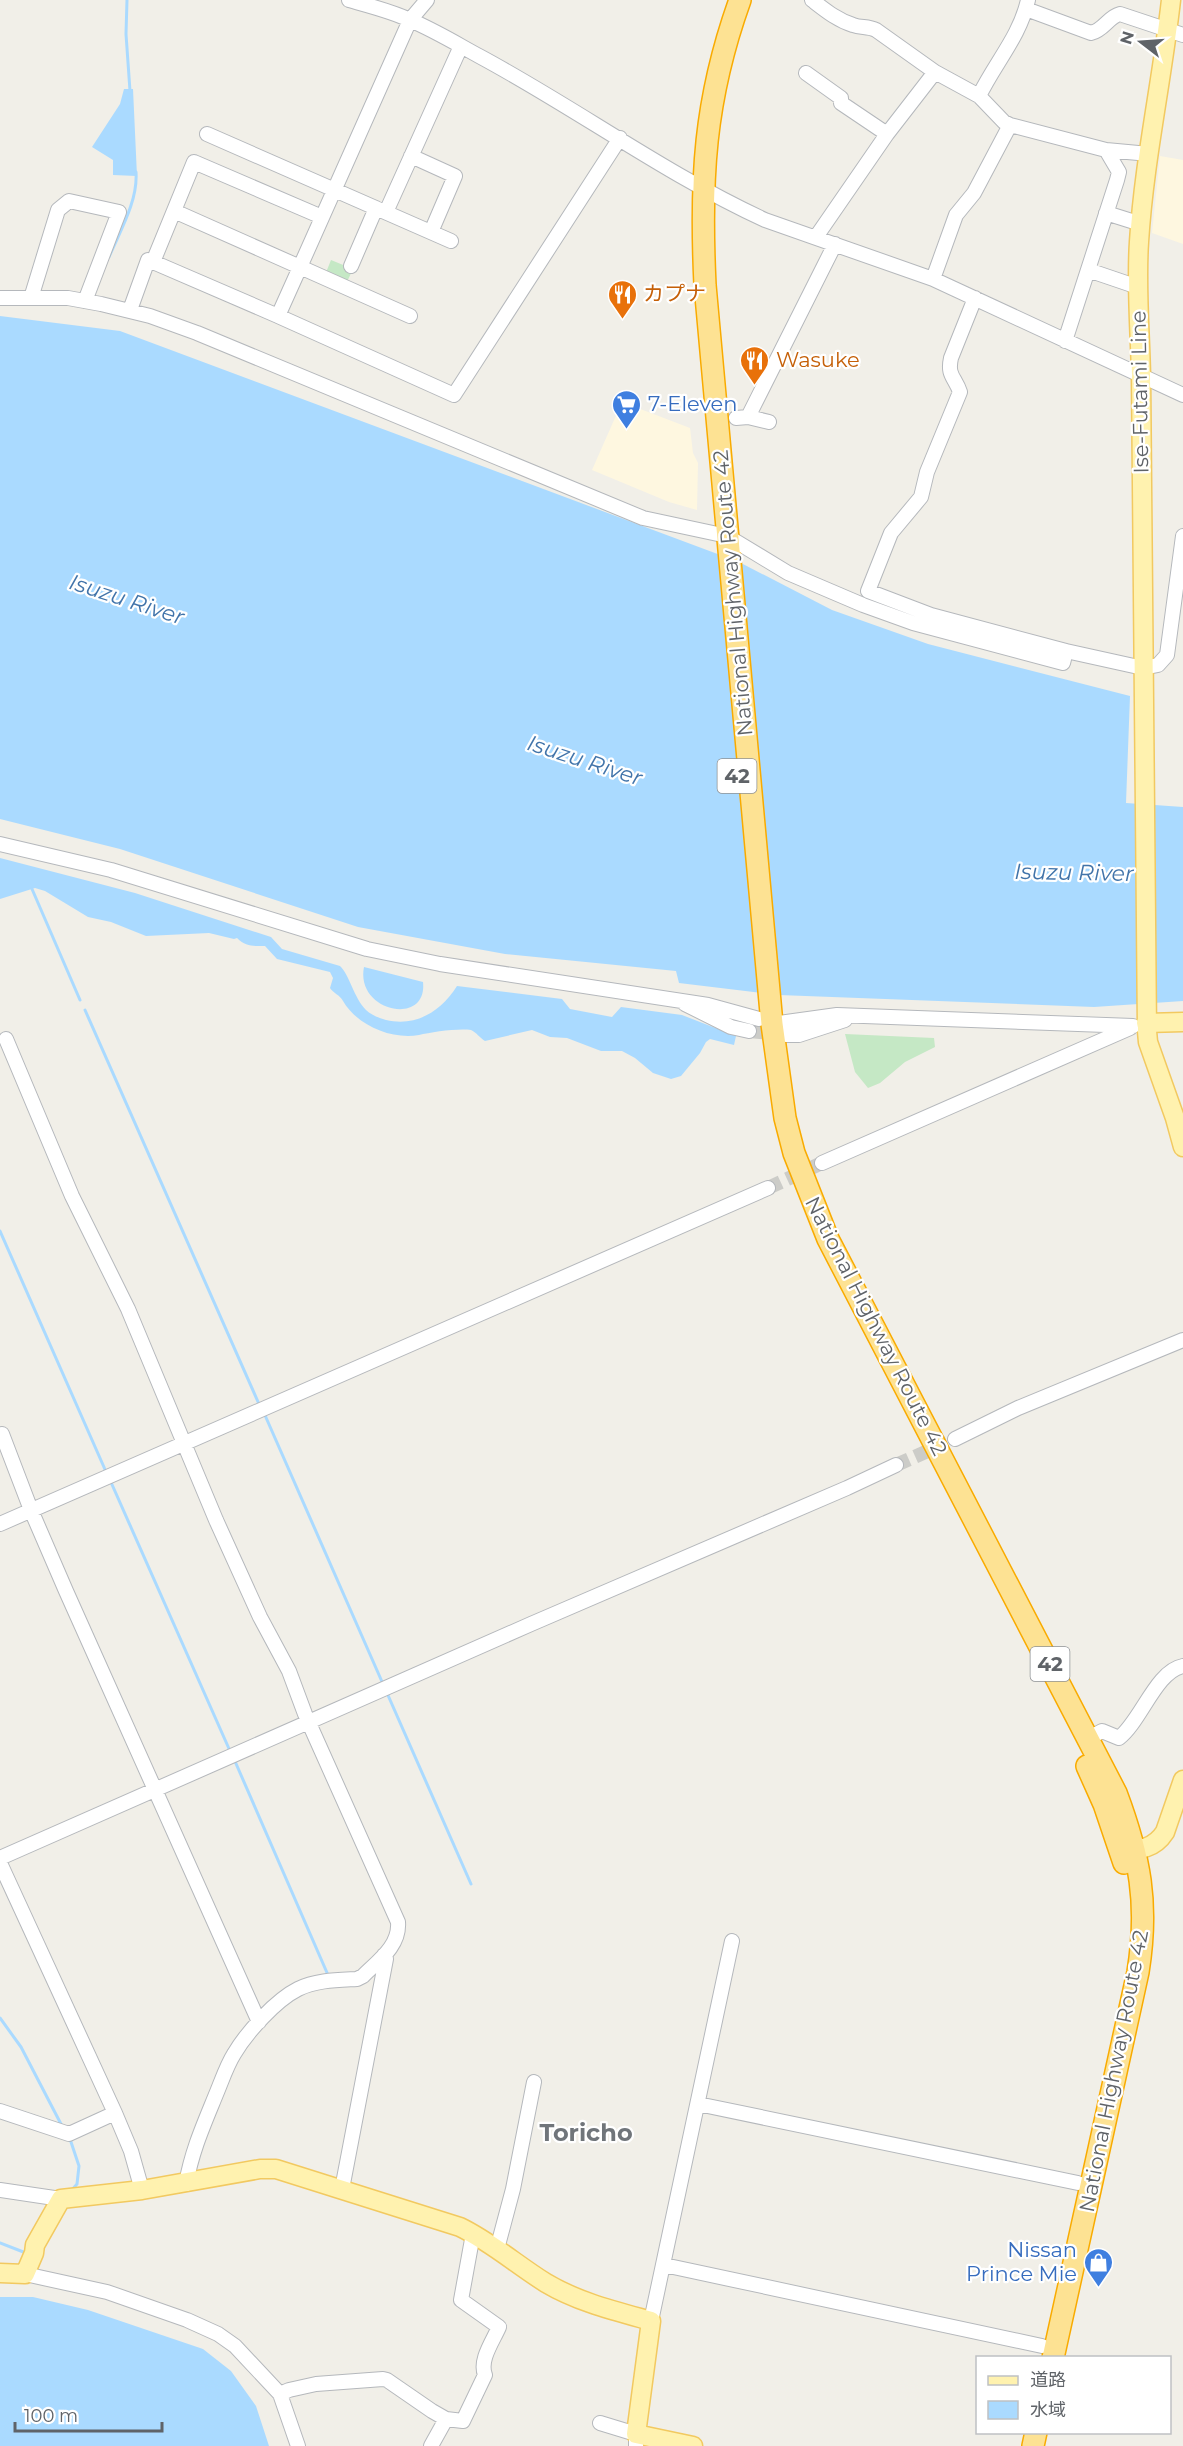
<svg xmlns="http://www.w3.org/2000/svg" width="1183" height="2446" font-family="Montserrat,'Noto Sans JP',sans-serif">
<rect width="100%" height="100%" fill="#f1efe8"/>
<path fill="#fef7e0" d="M1160 156 1183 160V244L1152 233Z
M622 402 690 428 693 453 698 463 697 510 669 502 592 470Z"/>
<path fill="#c5e8c5" d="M331 260 353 269 346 284 325 275Z
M845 1034 934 1038 935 1047 905 1062 880 1083 868 1088 855 1072Z"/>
<path fill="#aadaff" d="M124 89H133L137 176 113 175V160L92 147 120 104Z
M0 316 120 331 739 562 832 610 928 644 1130 696 1126 803 1183 807V1001L1094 1007 779 995 679 983 676 971 505 954 358 927 120 849 0 819Z
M0 858 135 893 271 937 282 949 340 966C349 974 354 998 366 1010 371 1015 379 1018 386 1020 417 1027 441 1011 457 986L562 999 570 1009 612 1017 621 1007 682 1015 736 1036 734 1045 710 1039 706 1042 700 1053 681 1076 671 1079 653 1073 635 1058 622 1051H601L567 1038 550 1037 532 1030 485 1041C480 1038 476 1032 471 1030 459 1028 431 1032 419 1035 391 1040 357 1025 343 1001 340 995 333 993 330 988L333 978 330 972 277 959 265 946C253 946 246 947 237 938L234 939 209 933 146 936 111 922 88 917 45 891 35 888 0 899Z
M364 967 423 982C428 1027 355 1012 364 967Z
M0 2297H33L88 2310 203 2349 231 2371 256 2406 269 2446H0Z"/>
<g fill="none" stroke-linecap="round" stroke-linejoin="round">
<path stroke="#aadaff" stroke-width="3" d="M127 0 126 34 130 91
M109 257C120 231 138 201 136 172
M32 889 80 1000
M85 1010 259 1404
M0 1231 107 1474
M264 1413 383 1684
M110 1480 230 1751
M387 1693 471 1884
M234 1759 328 1975
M0 2018 21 2047 62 2126
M70 2139 79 2166 77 2184 71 2191
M0 2243 26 2253"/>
<path stroke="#ccccc8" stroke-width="14" stroke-dasharray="14 7" stroke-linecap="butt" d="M749 1031 781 1034
M768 1188 822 1163
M896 1465 955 1439"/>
<defs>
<path id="minor" d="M349 0C370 6 391 11 410 20 434 30 457 44 479 56 576 108 665 174 765 220L933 279 1183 395
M812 0C825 10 837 20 853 25 861 28 868 26 876 30L935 72 887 134 816 237
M1026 9 1091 33C1104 30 1108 17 1120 14L1183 35
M935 72 979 96
M806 73 841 98V103L887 134
M1010 125 1106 150 1149 154
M207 134 451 241
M411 156 455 176 431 232
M174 211 300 267 410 20 427 0
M386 212 461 46
M1106 213 1141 224
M153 262 278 316 300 267 410 316
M351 266 376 208
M1088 270 1138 287
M933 279 956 215 974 193 1010 125 1004 122 979 96C995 63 1020 36 1028 0
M0 298H68L101 304 150 316 197 333 643 518 727 536 788 573 863 605 913 623 1063 663 1066 651 1143 668 1158 665 1167 655 1183 536
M31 298 58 210 69 201 119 212 85 301
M975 298 951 358C947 376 955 377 960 392L927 472 921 497 891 533 868 591 931 615 1066 651
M130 310 148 260 153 262 194 162 322 217
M278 316 454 395 620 138
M1065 341 1117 180 1119 172 1106 150
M748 417 769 422
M736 418 748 417 835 244
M0 844 111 870 367 949 440 964 708 1005 759 1019
M685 1004 731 1027 749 1031
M772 1024 837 1015 1133 1026
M786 1035H799L845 1020
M6 1039 72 1196 128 1309 216 1520 260 1617 289 1671 305 1714 398 1922C400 1946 378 1961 363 1976L357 1979C338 1980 316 1980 298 1989 276 2000 247 2032 234 2054 227 2065 222 2080 217 2092 204 2124 192 2150 186 2184
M822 1163 1130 1028
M2 1434 31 1510 66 1591 259 2022
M955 1439 1018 1408 1183 1340
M0 1524 768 1188
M1089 1738 1102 1731 1119 1738C1141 1721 1156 1671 1183 1666
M0 1858 531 1624 847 1488 896 1465
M0 1863 115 2113 131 2151 142 2190
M698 2104 1078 2183
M0 2111 69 2134 115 2113
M342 2189 386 1959 384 1955
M0 2190 61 2199
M497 2249 513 2189 534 2082
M664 2265 1042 2346
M25 2274 107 2292 187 2320 218 2334 235 2346 280 2394 298 2446
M651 2321 732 1941
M280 2394 289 2390 316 2384 383 2379 387 2380 432 2411 446 2419 463 2421 485 2375C479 2360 493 2341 499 2327L461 2300 473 2234
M600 2423 636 2434V2446
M431 2446 446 2419"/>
<path id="major" d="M1171 0C1162 81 1144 161 1139 242 1136 286 1140 331 1141 375L1147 1031 1148 1042 1175 1118 1183 1147
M1146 1023 1183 1022
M1121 1850C1140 1850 1154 1849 1165 1832L1183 1780
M0 2273 25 2274 34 2253 35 2245 61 2199 142 2190 260 2169H276L460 2227C491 2242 517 2265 546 2283 578 2302 615 2311 651 2321L636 2434 693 2446"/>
<path id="highway" d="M740 0C704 100 700 180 705 285L772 1024 785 1118 794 1153 828 1239 1116 1793C1140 1857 1149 1904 1138 1972L1053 2358
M1087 1766 1104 1804 1124 1863
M1033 2446 1036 2432"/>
</defs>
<use href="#minor" stroke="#b5b8bc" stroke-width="16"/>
<use href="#major" stroke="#f2c960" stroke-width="21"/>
<use href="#highway" stroke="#f9ab00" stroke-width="24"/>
<use href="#minor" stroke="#fff" stroke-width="14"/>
<use href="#major" stroke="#fff2af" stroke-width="18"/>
<use href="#highway" stroke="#fde293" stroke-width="21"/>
</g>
<defs>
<symbol id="restaurant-pin" viewBox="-11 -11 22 30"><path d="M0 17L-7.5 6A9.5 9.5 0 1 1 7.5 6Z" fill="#e8710a" stroke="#fff"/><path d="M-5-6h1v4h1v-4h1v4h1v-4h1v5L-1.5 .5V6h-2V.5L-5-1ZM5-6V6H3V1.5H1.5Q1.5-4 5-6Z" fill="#fff"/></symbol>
<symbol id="supermarket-pin" viewBox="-11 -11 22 30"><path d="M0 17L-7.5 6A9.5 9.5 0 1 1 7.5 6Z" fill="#3f7fe0" stroke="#fff"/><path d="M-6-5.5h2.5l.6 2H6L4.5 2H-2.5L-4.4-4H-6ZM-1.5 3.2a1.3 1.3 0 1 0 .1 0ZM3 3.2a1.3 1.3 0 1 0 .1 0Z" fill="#fff"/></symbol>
<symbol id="shop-pin" viewBox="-11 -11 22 30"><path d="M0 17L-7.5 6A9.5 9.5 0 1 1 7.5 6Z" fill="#3f7fe0" stroke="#fff"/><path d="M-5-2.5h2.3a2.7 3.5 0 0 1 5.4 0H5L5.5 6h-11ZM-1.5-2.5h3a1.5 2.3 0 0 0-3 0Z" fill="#fff"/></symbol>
</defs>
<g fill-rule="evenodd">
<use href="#restaurant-pin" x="606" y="278" width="33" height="45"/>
<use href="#restaurant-pin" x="738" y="344" width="33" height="45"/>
<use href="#supermarket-pin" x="610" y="388" width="33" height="45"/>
<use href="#shop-pin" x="1082" y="2246" width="33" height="45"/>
</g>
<g text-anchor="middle" stroke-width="4.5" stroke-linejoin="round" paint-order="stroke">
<g fill="#fff" stroke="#8f9295" stroke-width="1.5">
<rect x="717.5" y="759" width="39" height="34" rx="4.5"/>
<rect x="1030.5" y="1647" width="39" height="34" rx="4.5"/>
</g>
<g font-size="20" font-weight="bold" fill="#5f6368">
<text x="737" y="783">42</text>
<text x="1050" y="1671">42</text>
</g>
<g font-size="21" fill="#c56008" stroke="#fff" text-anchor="start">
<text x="643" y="301">カプナ</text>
<text x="776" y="367">Wasuke</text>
</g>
<g font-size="21" fill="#5f6368" stroke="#fff">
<text transform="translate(1140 392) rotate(-91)" y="7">Ise-Futami Line</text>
<text transform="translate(733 593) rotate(-95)" y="7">National Highway Route 42</text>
<text transform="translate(876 1326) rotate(63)" y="7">National Highway Route 42</text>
<text transform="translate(1114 2071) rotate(-79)" y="7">National Highway Route 42</text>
</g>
<g font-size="21" fill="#366cbe" stroke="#fff" text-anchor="start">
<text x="648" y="411">7-Eleven</text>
<text x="1077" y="2257" text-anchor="end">Nissan<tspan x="1077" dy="24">Prince Mie</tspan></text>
</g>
<g font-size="22" font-style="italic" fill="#4174aa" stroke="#fff">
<text transform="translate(127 599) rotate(18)" y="8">Isuzu River</text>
<text transform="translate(585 760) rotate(18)" y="8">Isuzu River</text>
<text transform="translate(1074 872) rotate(1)" y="8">Isuzu River</text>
</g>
<g font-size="24" font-weight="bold" fill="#70757a" stroke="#fff">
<text x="586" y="2141">Toricho</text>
</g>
</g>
<rect x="976" y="2356" width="195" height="78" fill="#ffffff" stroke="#bfc1c3" stroke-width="1.5"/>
<rect x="988" y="2376" width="30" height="9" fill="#fff2af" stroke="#bfc1c3" stroke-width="1.5"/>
<text x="1030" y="2386" font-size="18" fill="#5f6368">道路</text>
<rect x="988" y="2401" width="30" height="18" fill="#aadaff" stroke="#bfc1c3" stroke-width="1.5"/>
<text x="1030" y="2416" font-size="18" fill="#5f6368">水域</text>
<g transform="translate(1141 42) rotate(287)" stroke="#ffffff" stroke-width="4.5" paint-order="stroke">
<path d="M0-4.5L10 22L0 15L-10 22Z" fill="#5f6368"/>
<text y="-9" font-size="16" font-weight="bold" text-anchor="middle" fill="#5f6368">N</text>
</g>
<path d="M15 2422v9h147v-9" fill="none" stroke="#5f6368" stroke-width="3"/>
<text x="24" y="2422" font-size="18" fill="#5f6368" stroke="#ffffff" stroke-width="4.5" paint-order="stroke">100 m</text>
</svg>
